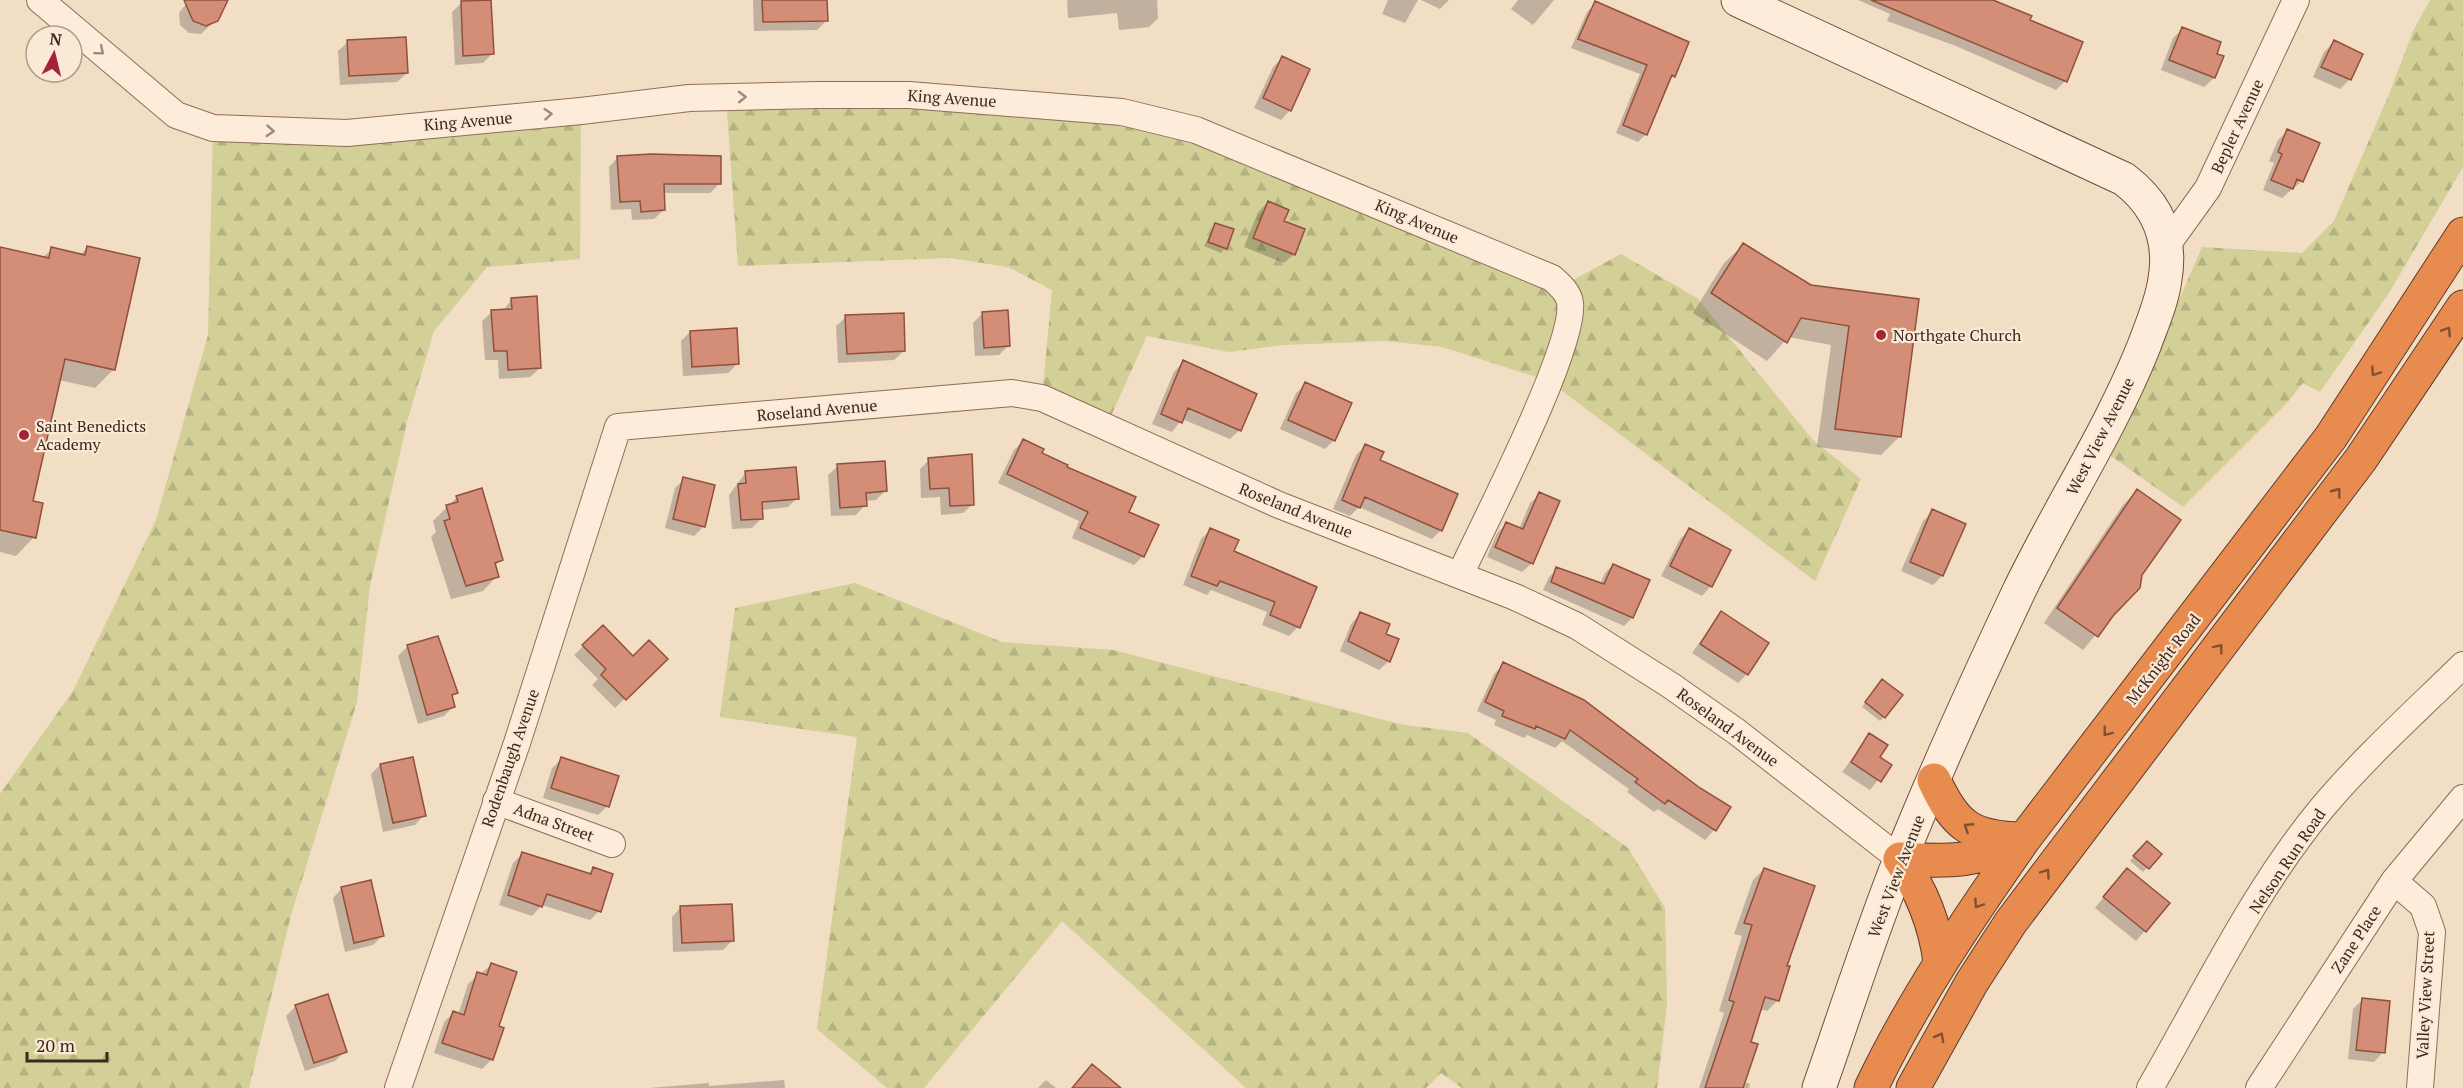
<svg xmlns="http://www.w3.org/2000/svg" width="2463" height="1088" font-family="'PT Serif',serif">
<defs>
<pattern id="forest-firs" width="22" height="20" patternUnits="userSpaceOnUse" patternTransform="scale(1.5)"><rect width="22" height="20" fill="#d2cf97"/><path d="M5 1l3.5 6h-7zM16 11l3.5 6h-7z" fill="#b5b282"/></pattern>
</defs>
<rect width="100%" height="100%" fill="#f2ddc5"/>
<path fill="url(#forest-firs)" d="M2430 0H2463V167L2389 293 2320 392 2303 383 2286 404 2183 507 2111 456 2202 247 2302 253 2334 221 2390 92 2413 31Z
M726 97 1122 112 1562 286 1621 254 1697 298 1812 439 1861 479 1815 581 1549 381 1442 347 1386 341 1284 345 1229 352 1147 336 1106 427 1042 398 1052 290 1008 267 950 258 738 266Z
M581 111 580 259 487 267 434 331 407 422 370 586 357 702 291 915 249 1088H0V794L73 691 156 520 208 335 213 128Z
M855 583 1002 642 1113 650 1399 724 1468 733 1628 848 1665 908 1667 1005 1657 1088H1462L1441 1073 1426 1088H1246L1062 921 924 1088H887L817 1029 857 737 720 717 735 608Z"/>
<path fill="#0003" d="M189 0H221V15L201 34 189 33 180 25 179 13Z
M753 0H826V21L817 30 754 31Z
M1067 0H1157L1158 18 1149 27 1119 30 1117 13 1068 18Z
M1388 0H1418L1405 23 1382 14Z
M1421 0H1449L1440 9Z
M1518 0H1554L1533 25 1511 9Z
M1858 0H1981L2028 20 2065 81 2056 90 1956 46 1887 21 1890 14Z
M461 3 492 54 483 63 455 65 452 12Z
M1596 3 1674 76 1667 83 1646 134 1638 142 1616 133 1640 74 1571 48 1587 12Z
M2183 29 2222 57 2214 78 2204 87 2161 70 2173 38Z
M348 42 407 73 397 82 340 85 338 51Z
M2334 42 2361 55 2349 80 2340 89 2313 77 2324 52Z
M1282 58 1290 110 1281 120 1254 108 1273 67Z
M2287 131 2302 181 2282 198 2263 190 2274 163 2269 161 2278 140Z
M618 157 720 183 710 193H663L664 210 654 219 632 220 631 209 611 210 609 167Z
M1268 202 1282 222 1294 254 1284 263 1244 247 1258 212Z
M1215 224 1225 248 1221 253 1204 246Z
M1743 245 1810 287 1917 300 1900 436 1881 455 1817 447 1831 345 1788 337 1767 361 1693 313 1724 263Z
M0 248 42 258 52 249 80 255 87 248 114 369 95 388 59 380 31 502 34 537 16 556 0 552Z
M512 299 540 368 530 377 499 379 498 360H485L482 321 492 312 503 311Z
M983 313 1008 346 999 355 975 356 973 323Z
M846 317 904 351 894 360 838 363 836 326Z
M690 332 737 364 728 373 683 376 681 341Z
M1183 362 1240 430 1230 439 1182 419 1172 432 1152 424 1174 372Z
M1306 384 1334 440 1325 449 1280 429 1296 393Z
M1023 441 1127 512 1143 556 1134 565 1072 538 1079 521 998 483 1014 450Z
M1365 446 1441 530 1432 539 1359 507 1350 516 1333 509 1356 455Z
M929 460 973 504 963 513 941 515 940 497 921 498 920 469Z
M838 466 886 490 876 500 865 501V505L856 515 831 516 828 475Z
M746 472 797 498 788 507 761 510V519L752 528 732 529 729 495Z
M684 479 704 526 694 536 665 528 675 488Z
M2137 491 2112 615 2083 650 2044 623 2123 505Z
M1540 494 1532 563 1522 572 1487 557 1497 533 1506 524 1519 529 1530 503Z
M457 497 501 559 495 566 497 576 483 591 451 599 431 537 436 532 433 521Z
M1933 511 1964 524 1942 576 1933 585 1901 571 1923 521Z
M1210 530 1298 627 1289 636 1262 625 1267 612 1211 590 1207 595 1183 585 1201 539Z
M1689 530 1711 586 1702 596 1661 576 1680 539Z
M1613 565 1648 580 1632 618 1624 626 1543 590 1549 577 1557 569 1600 584 1605 573Z
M1721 613 1747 674 1738 683 1692 653Z
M1360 614 1384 635 1389 661 1379 670 1340 651 1351 624Z
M603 627 633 658 665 659 615 708 592 685 598 679 574 655Z
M408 646 456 693 451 697 453 707 444 716 418 724 398 656Z
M1504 664 1729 808 1714 830 1705 840 1658 809 1654 812 1627 792 1629 789 1562 741 1555 748 1527 735 1524 738 1494 725 1496 720 1477 711 1494 674Z
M1878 685 1884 717 1880 721 1862 707Z
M1870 735 1878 758 1890 765 1870 790 1842 772Z
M562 759 607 806 598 815 543 798 552 768Z
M380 765 424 815 415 825 383 832 371 774Z
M2147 843 2160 854 2143 872 2130 861Z
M523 853 587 875 593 869 599 911 590 920 542 905 532 916 499 905 513 863Z
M1764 869 1785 966 1778 1000 1767 1011 1760 1009 1749 1043 1744 1082 1750 1084 1749 1088H1699L1724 1013 1719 1011 1742 936 1734 934 1753 880Z
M2118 879 2168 903 2136 941 2095 908Z
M342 888 382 936 373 945 345 952 333 898Z
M681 907 732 941 723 950 673 952 672 917Z
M491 965 497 1027 492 1059 482 1069 434 1053 444 1022 453 1013 458 1015 468 984Z
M2362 1000 2383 1052 2374 1062 2348 1059 2353 1009Z
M296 1006 345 1051 335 1061 305 1071 286 1016Z
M784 1080 785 1088H649L709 1083V1086Z
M1046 1080 1056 1088H1038Z"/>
<path fill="#d48e77" stroke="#91503c" stroke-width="1.5" d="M184 0H228L218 21 206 26 193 21Z
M491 0 494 54 463 56 461 1Z
M762 0H827L828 21 763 22Z
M1871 0H1993L2032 16 2030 20 2083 42 2067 82Z
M1595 1 1689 42 1675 77 1672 75 1647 135 1623 125 1647 65 1578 39Z
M2182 27 2221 42 2217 54 2224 56 2215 78 2169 60Z
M406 37 408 73 349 76 347 40Z
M2334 40 2363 54 2351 80 2321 67Z
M1282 56 1310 69 1291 111 1263 98Z
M2287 129 2320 143 2303 182 2297 179 2293 189 2271 180 2282 154 2278 152Z
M651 154 721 156V184H664L665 210 641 212 640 201 620 202 617 156Z
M1268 201 1289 210 1284 221 1305 229 1295 255 1253 238Z
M1215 223 1234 229 1227 249 1208 242Z
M1743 243 1811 285 1919 299 1901 437 1835 429 1849 326 1801 318 1787 343 1711 293Z
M87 246 140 258 115 370 65 359 33 501 43 503 36 538 0 530V247L49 258 51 247 85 255Z
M537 296 541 368 508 370 507 351H494L491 310 512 309 511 298Z
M1008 310 1010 346 984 348 982 312Z
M904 313 905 351 847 354 845 315Z
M737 328 739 364 692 367 690 331Z
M1183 360 1257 394 1241 431 1188 408 1182 423 1161 414Z
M1305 382 1352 403 1335 441 1288 420Z
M1023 439 1044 449 1042 453 1068 465 1067 467 1136 497 1129 512 1159 525 1144 557 1080 528 1088 512 1007 474Z
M1365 444 1384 452 1380 460 1458 494 1442 531 1365 497 1360 508 1342 500Z
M972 454 974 505 950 506 949 488 930 489 928 458Z
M885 461 887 491 866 493 867 506 840 508 837 464Z
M796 467 799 499 762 502 763 519 741 520 738 484 746 483 745 471Z
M683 477 715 485 705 527 673 519Z
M482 488 503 560 495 563 499 577 466 586 444 521 450 519 446 505 458 502 456 496Z
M2137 489 2181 520 2142 575 2140 588 2113 616 2098 637 2057 608Z
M1539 492 1560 501 1533 564 1495 547 1506 522 1523 529Z
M1932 509 1966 524 1943 576 1910 562Z
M1210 528 1239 540 1234 551 1317 587 1300 628 1270 615 1275 602 1220 581 1217 586 1191 576Z
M1689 528 1731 550 1712 587 1670 566Z
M1613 564 1650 580 1633 618 1551 582 1556 567 1604 584Z
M1721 611 1769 643 1748 675 1700 644Z
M1360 612 1390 624 1386 634 1399 639 1390 662 1348 641Z
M603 625 633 656 649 640 668 659 626 700 601 675 606 669 582 645Z
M438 636 458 693 452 695 455 707 427 715 407 645Z
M1503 662 1584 700 1700 788 1731 807 1716 831 1668 800 1665 804 1635 782 1638 779 1570 730 1565 739 1536 726 1535 729 1502 716 1504 711 1485 702Z
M1882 679 1903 695 1885 718 1865 702Z
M1869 733 1888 745 1880 757 1892 765 1881 782 1851 762Z
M413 757 426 816 393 823 380 764Z
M561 757 619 776 609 807 551 788Z
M2147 841 2162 854 2149 869 2133 856Z
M522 852 591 874 593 867 613 874 601 912 547 894 542 907 508 895Z
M1764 868 1815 886 1787 966H1790L1779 1001 1765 997 1751 1042 1758 1044 1743 1088H1705L1734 1002 1729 1000 1752 925 1744 923Z
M2127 868 2170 903 2146 932 2103 897Z
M371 880 384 936 354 943 341 887Z
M732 904 734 941 682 943 680 906Z
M491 963 517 972 499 1026 504 1028 493 1060 442 1043 453 1011 464 1015 477 972 487 975Z
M328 994 347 1052 314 1063 295 1005Z
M2362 998 2390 1001 2385 1053 2356 1050Z
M1092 1064 1121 1088H1072Z"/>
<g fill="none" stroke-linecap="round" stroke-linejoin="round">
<defs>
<path id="street" d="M40 0 176 115 213 128 347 133 581 111 689 98 818 95H909L1122 112 1196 130 1552 278C1560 285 1569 293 1570 303 1576 346 1482 527 1460 575
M2167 245 2208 188 2296 0
M496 801 612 844
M2394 881 2423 906 2432 932 2420 1088
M398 1088 517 743 618 427 1012 393 1042 398 1279 505 1515 597 1577 626 1670 685 1737 732 1900 859
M2150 1088C2204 995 2253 891 2322 808 2365 757 2415 712 2463 665
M2259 1088 2394 881 2463 798"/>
<path id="secondary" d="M1738 0 2124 179C2157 204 2172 237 2165 279 2162 302 2152 324 2144 346 2110 431 2059 508 2019 591 1978 678 1937 767 1901 857 1871 932 1846 1011 1819 1088"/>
<path id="highway" d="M1934 780C1955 826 1971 838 2022 839
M1900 859C1949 862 1980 862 2024 839
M1900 859C1922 891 1935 923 1940 962
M1871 1088C1913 1000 1968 919 2024 839L2331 437 2463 234
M1913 1088 1972 982 2011 922 2361 459 2463 307"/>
</defs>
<use href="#street" stroke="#906d59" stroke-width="28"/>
<use href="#secondary" stroke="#714e3c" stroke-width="35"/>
<use href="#highway" stroke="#5d3b2d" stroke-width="35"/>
<use href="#street" stroke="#fcecd9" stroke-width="26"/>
<use href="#secondary" stroke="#fcecd9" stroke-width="33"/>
<use href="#highway" stroke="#e88b4f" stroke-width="33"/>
</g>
<defs><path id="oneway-chevron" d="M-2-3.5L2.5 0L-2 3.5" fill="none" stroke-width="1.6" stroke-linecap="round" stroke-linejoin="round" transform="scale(1.5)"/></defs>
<g stroke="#9d8a7c">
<use href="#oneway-chevron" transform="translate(100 51) rotate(40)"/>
<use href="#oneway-chevron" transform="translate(742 97) rotate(-1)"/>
<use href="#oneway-chevron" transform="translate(548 114) rotate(-5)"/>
<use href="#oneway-chevron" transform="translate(270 131) rotate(4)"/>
</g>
<g stroke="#825032">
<use href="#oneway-chevron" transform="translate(2447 331) rotate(-57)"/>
<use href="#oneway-chevron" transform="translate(2375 372) rotate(124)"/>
<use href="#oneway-chevron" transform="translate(2337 492) rotate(-53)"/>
<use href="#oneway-chevron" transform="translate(2219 648) rotate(-52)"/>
<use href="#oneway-chevron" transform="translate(2107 732) rotate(128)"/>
<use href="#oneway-chevron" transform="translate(1968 827) rotate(-147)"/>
<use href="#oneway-chevron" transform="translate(2046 873) rotate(-54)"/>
<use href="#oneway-chevron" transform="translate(1978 904) rotate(124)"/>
<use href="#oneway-chevron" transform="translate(1940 1037) rotate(-61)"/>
</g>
<g fill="#a52339" stroke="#f9e9d5" stroke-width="2">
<circle cx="1881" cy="335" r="6"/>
<circle cx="24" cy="435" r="6"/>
</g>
<g text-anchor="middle" stroke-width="4.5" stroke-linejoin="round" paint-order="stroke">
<g font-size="16" fill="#3e281e" stroke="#f9e9d5">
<text transform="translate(952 98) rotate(4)" y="6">King Avenue</text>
<text transform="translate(468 121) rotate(-5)" y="6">King Avenue</text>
<text transform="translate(2237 126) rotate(-65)" y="6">Bepler Avenue</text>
<text transform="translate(1417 221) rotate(23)" y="6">King Avenue</text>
<text transform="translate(817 410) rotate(-5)" y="6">Roseland Avenue</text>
<text transform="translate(2100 436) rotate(-63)" y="6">West View Avenue</text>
<text transform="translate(1296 510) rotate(22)" y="6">Roseland Avenue</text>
<text transform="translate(2163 659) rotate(-52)" y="6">McKnight Road</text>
<text transform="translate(1728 727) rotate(36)" y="6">Roseland Avenue</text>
<text transform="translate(510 758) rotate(-71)" y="6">Rodenbaugh Avenue</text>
<text transform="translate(554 822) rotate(20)" y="6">Adna Street</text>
<text transform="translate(2287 861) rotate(-56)" y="6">Nelson Run Road</text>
<text transform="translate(1896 876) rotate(-69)" y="6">West View Avenue</text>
<text transform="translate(2356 939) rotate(-57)" y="6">Zane Place</text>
<text transform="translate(2425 995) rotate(-87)" y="6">Valley View Street</text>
</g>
<g font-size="16" fill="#3e281e" stroke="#f9e9d5" text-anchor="start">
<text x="1893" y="341">Northgate Church</text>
<text x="36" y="432">Saint Benedicts<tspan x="36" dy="18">Academy</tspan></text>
</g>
</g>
<g transform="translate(54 54) rotate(7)"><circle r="28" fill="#f9e9d5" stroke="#ae9c8c" stroke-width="1.5"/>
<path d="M0-4.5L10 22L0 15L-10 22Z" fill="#a52339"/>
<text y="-9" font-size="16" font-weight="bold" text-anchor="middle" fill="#3e281e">N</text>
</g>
<path d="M27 1052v9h80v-9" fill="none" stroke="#3e281e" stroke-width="3"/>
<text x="36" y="1052" font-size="18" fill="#3e281e" stroke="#f9e9d5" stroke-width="4.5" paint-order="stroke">20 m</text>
</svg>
